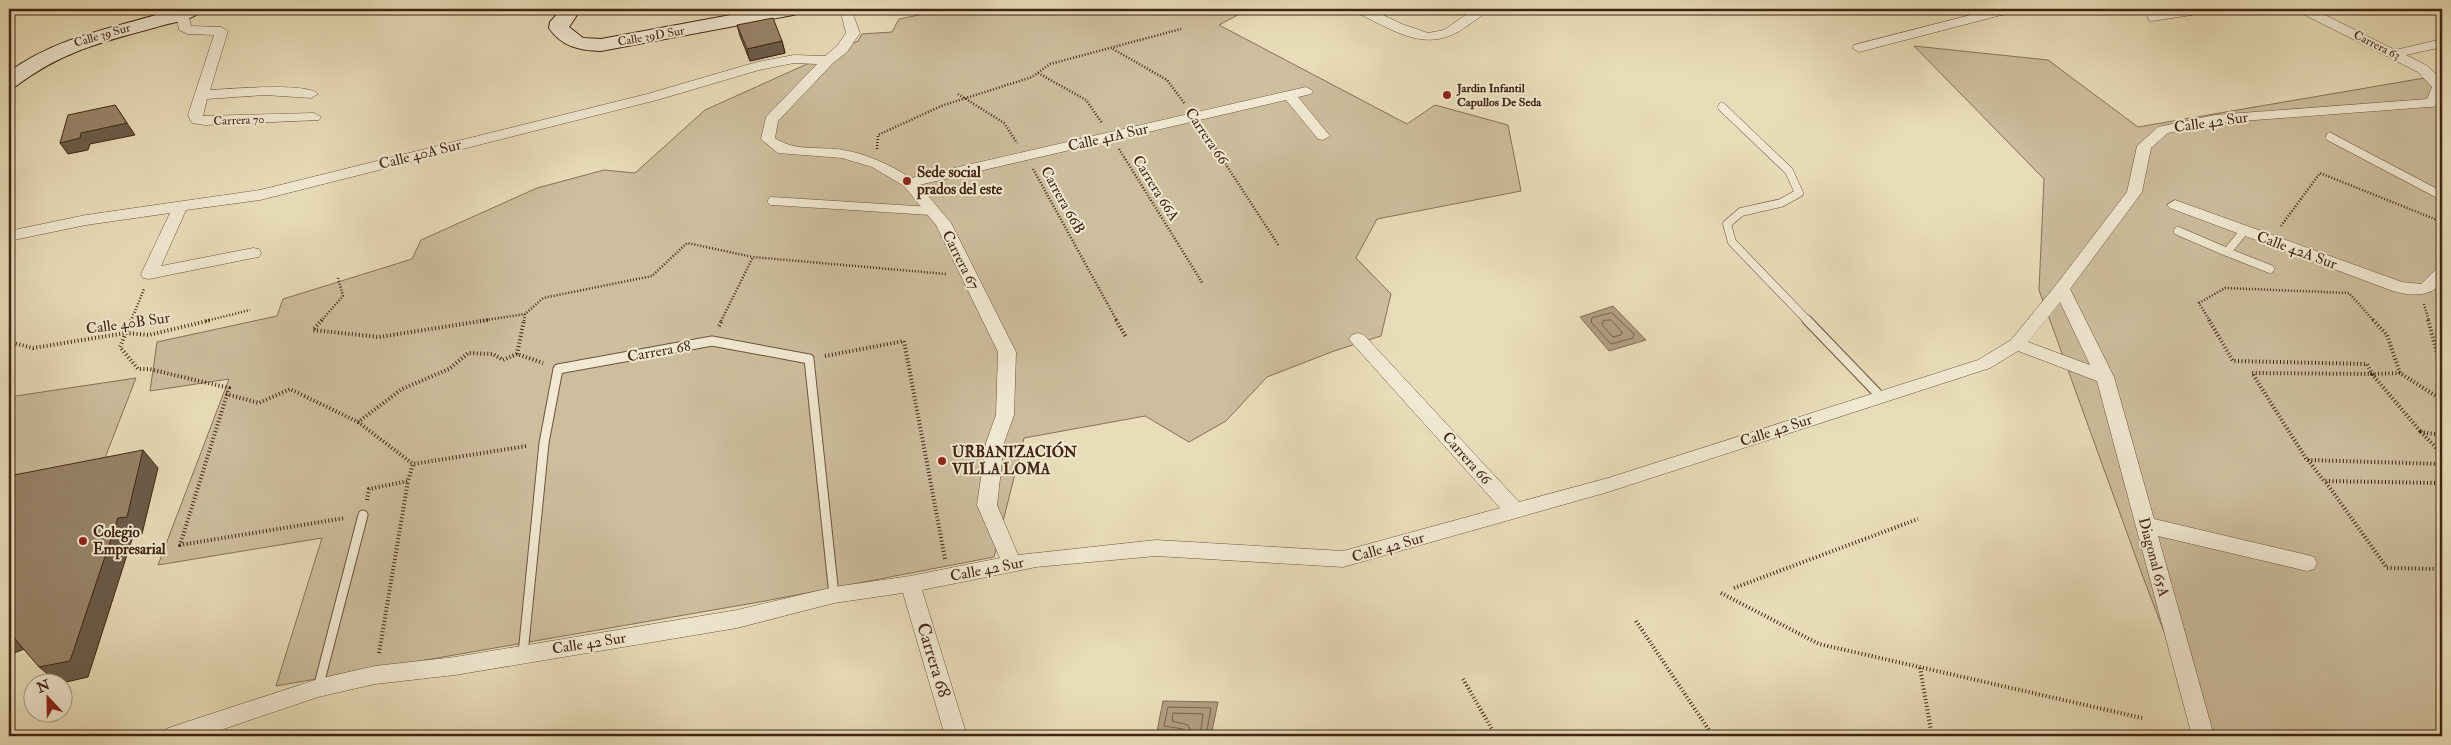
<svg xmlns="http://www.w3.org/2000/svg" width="2451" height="745" font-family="'IM FELL Double Pica',serif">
<rect width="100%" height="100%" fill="#e9ddb9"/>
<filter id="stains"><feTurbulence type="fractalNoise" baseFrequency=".004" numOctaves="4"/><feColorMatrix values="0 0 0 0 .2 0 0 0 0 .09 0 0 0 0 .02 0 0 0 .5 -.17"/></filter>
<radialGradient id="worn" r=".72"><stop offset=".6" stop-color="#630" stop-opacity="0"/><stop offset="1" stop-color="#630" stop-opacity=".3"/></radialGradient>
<path fill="#cdbe9d" stroke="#887158" d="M989 9H1249L1219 25 1407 124 1435 105 1508 125 1521 191 1377 219 1356 258 1391 294 1381 336 1334 351 1267 377 1226 421 1189 442 1145 416 1024 438 994 557 765 601 276 686 322 538 158 565 229 379 150 391 157 342 277 316 283 299 412 259 421 240 537 188 604 170 635 173 705 110 858 41 862 34 892 32 899 19 939 11H988Z
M1914 46 2048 60 2138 127 2442 75V736H2204L2143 577 2039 290 2044 179Z
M136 378 103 463 9 479V397Z"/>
<path fill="#b09e80" stroke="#846d54" d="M1613 306 1646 340 1609 351 1580 317Z
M1163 701 1218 702 1211 736 1157 731Z"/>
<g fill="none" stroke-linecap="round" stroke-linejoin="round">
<path stroke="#796149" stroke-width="1" d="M1612 313 1634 334 1633 338 1611 344 1591 322 1592 318Z
M1611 320 1622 332 1621 335 1613 337 1602 325 1603 321Z
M1187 736 1183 729 1164 726 1168 707 1211 708 1206 736
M1193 736 1188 725 1172 721 1173 713 1203 714 1200 736"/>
<defs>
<path id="service-far1" d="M2152 17 2191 11
M1722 107 1789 171 1799 193 1781 203 1741 212 1727 224 1732 242 1808 321
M2330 137 2442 196
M772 201 931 211
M2178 231 2227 252 2245 230
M2227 252 2270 269"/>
<path id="service" d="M1807 320 1881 397
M523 654 544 443 558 369 712 341 809 359 834 595
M318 688 363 515"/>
<path id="minor" d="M182 9 188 13 191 26 221 27 228 31 210 90C227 89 309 82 318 94L311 98 265 95 207 99 203 116 314 113 321 117 319 120 205 125 192 123 188 115 214 35 188 34 179 30 176 13Z
M836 9H848L854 17 860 33 847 52 833 63 778 121 775 138C795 152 820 146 843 150 868 154 890 165 911 178L1306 87 1313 91 1311 94 1298 97 1330 136 1323 140 1318 139 1286 100 919 185 951 223 1016 352 1014 415 1004 443 997 505 1018 555 1156 540 1343 551 1500 508 1352 343 1349 339 1352 335 1358 333 1364 335 1519 502 1608 478 1978 360 2011 340 2056 285 2127 192 2137 146 2158 127 2215 115 2427 99 2432 87 2418 72 2299 12 2298 9H2313L2395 50 2442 39V47L2406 55 2428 66 2442 81V106L2215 123 2168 133 2151 148 2142 192 2070 289 2114 377 2154 519 2307 555 2314 557 2317 563 2314 569 2307 571 2158 536 2214 736H2192L2097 381 2018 351 1990 368 1608 492 1343 567 1156 556 1036 567 922 590 967 736H945L903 593 834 603 737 628 455 675 375 684 318 697 203 736H163L166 729 174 726 318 679 375 666 455 657 737 610 834 587 910 576 1000 558 977 505 986 443 996 415 998 352 936 225 904 186 872 167 842 158 778 153 761 139 766 117 817 64 794 63 759 70 657 100 260 200 186 210 161 266 253 248 259 249 261 253 259 257 253 258 149 279 143 278 141 274 170 213 86 225 9 241V231L86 215 260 190 647 94 757 62 794 55 825 56 837 46 846 33 842 17ZM2060 302 2090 365 2028 342Z
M1354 9H1370L1402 24 1428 33 1444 30 1474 9H1488C1483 16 1474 21 1467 26 1427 56 1394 30 1355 12Z
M1994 9H2014L2013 12 1859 52 1852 48 1854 45Z
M2175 200 2402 282 2421 284 2436 269 2442 268V284C2428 297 2411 296 2393 291L2170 208 2167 205Z"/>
<path id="secondary" d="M175 9H203C196 19 175 22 164 25 107 41 65 49 16 86L9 88V72C59 35 118 28 175 9Z
M562 9H581L569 27 583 38 601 39 763 9H803L800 13 793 15 601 51C579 50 562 47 549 28L550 22Z"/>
</defs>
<use href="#service-far1" stroke="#6c523c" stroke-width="9"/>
<use href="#service" stroke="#6c523c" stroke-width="11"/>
<use href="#minor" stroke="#6c523c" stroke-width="1"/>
<use href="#secondary" stroke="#422412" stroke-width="2"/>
<path stroke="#422412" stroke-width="2.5" stroke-dasharray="1 2" stroke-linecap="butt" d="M212 12 256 9
M1113 49 1167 80 1185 104
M1038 73 1086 100 1102 123
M958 94 1004 123 1017 143
M1204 131 1279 246
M877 149 878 135 941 106 1032 77 1050 64 1181 29
M1119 149 1203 284
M1033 169 1117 321
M2281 226 2320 173 2442 222
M2424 304 2429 321
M131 321 144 289
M206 321 250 310
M321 321 343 296 338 278
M480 321 525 314
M524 321 525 314 543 298 652 276 687 243 753 257
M721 321 753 257 946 274
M2210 321 2199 303 2225 288 2349 293 2374 321"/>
<path stroke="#422412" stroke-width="4" stroke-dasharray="1 2.5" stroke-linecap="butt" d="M131 320 120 347 138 369H149L229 388 180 545 345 518
M322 320 313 330 379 337 488 320
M1116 320 1126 337
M2209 320 2233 361 2367 364 2372 374 2252 373 2307 460 2442 464
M2373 320 2387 335 2400 373 2442 400
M2428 320 2442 371
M719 326 722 320
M9 342 33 348 126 333 149 335 211 320
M517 354 524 320
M825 356 904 341 945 559
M2400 373 2372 374 2421 432
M226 394 259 403 290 389 358 422 402 389 449 369 468 353 493 354 503 360 517 354 543 363
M358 422 413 464
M2442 435 2421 432 2442 454
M2308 460 2324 481
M2442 483 2325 481 2387 568 2442 569
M367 500 369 489 408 481 413 464 527 446
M1734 588 1918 519
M1721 593 1819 644 2142 718
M1636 621 1713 736
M379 653 408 481
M1920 668 1932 736
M1463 679 1496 736"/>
<use href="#service-far1" stroke="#f1e9d2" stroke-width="8"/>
<use href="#service" stroke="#f1e9d2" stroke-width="9"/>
<use href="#minor" fill="#f1e9d2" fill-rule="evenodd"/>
<use href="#secondary" fill="#f1e9d2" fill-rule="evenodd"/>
</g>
<path fill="#84725a" stroke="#422412" d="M737 25 782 41 785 53 750 61 740 36Z"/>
<path fill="#6b5c4a" stroke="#422412" d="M782 41 785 53 750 61 747 49Z
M115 105 135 135 90 144 88 150 68 154 60 143 81 133Z
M143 450 158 468 142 534 133 536 88 677 62 683 57 682 39 667 118 518Z
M9 632 27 648 9 655Z"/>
<path fill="#998469" stroke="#422412" d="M773 18 782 41 747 49 737 25Z
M115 105 127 123 81 133 80 138 60 143 68 115Z
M143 450 127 517 118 518 70 661 39 667 9 632V476Z"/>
<g fill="#8f2418" stroke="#f1e9d2" stroke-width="2">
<circle cx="1447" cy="95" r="5"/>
<circle cx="907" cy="181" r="5"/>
<circle cx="942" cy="461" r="5"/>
<circle cx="83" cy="541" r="5"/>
</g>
<g text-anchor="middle" stroke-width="4" stroke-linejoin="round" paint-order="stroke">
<g font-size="12" fill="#422412" stroke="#f1e9d2">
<text transform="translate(102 35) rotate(-16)" y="4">Calle 39 Sur</text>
<text transform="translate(651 36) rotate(-10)" y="4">Calle 39D Sur</text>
<text transform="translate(2377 45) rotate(27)" y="4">Carrera 63</text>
<text transform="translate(239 120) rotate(-2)" y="4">Carrera 70</text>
</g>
<g font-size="12" font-weight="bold" fill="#422412" stroke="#f1e9d2" text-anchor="start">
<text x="1457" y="92">Jardin Infantil<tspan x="1457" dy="14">Capullos De Seda</tspan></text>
</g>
<g font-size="15" fill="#422412" stroke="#f1e9d2">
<text transform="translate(2211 122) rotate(-8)" y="5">Calle 42 Sur</text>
<text transform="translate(1207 136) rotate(56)" y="5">Carrera 66</text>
<text transform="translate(1108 137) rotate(-13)" y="5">Calle 41A Sur</text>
<text transform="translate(420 154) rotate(-14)" y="5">Calle 40A Sur</text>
<text transform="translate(1156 188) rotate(58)" y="5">Carrera 66A</text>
<text transform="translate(1063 200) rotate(61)" y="5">Carrera 66B</text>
<text transform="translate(2297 250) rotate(20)" y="5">Calle 42A Sur</text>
<text transform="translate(961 260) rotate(63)" y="5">Carrera 67</text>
<text transform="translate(128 323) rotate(-8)" y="5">Calle 40B Sur</text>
<text transform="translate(659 351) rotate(-10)" y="5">Carrera 68</text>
<text transform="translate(1776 430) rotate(-18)" y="5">Calle 42 Sur</text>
<text transform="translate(1467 458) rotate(48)" y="5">Carrera 66</text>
<text transform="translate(1388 547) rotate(-16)" y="5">Calle 42 Sur</text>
<text transform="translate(2154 557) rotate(75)" y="5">Diagonal 65A</text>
<text transform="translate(987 569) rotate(-11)" y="5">Calle 42 Sur</text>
<text transform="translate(589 643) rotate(-9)" y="5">Calle 42 Sur</text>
</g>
<g font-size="15" font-weight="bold" fill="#422412" stroke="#f1e9d2" text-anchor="start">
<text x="917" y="177">Sede social<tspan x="917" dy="17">prados del este</tspan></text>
<text x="952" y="457">URBANIZACIÓN<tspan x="952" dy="17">VILLA LOMA</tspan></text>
<text x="93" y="537">Colegio<tspan x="93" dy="17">Empresarial</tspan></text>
</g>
<g font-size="18" fill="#422412" stroke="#f1e9d2">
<text transform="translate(934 660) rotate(73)" y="6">Carrera 68</text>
</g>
</g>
<rect width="2451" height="745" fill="none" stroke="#e9ddb9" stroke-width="30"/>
<rect x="10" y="10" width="2431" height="725" fill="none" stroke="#422412" stroke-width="2.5"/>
<rect x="15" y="15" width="2421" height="715" fill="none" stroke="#422412"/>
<g transform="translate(48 698) rotate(338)"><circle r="24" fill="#f1e9d2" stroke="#ab9a85"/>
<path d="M0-4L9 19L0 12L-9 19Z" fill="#8f2418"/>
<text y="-8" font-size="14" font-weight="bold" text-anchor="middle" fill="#422412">N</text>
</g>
<rect width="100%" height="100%" filter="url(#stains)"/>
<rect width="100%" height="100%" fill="url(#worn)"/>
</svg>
